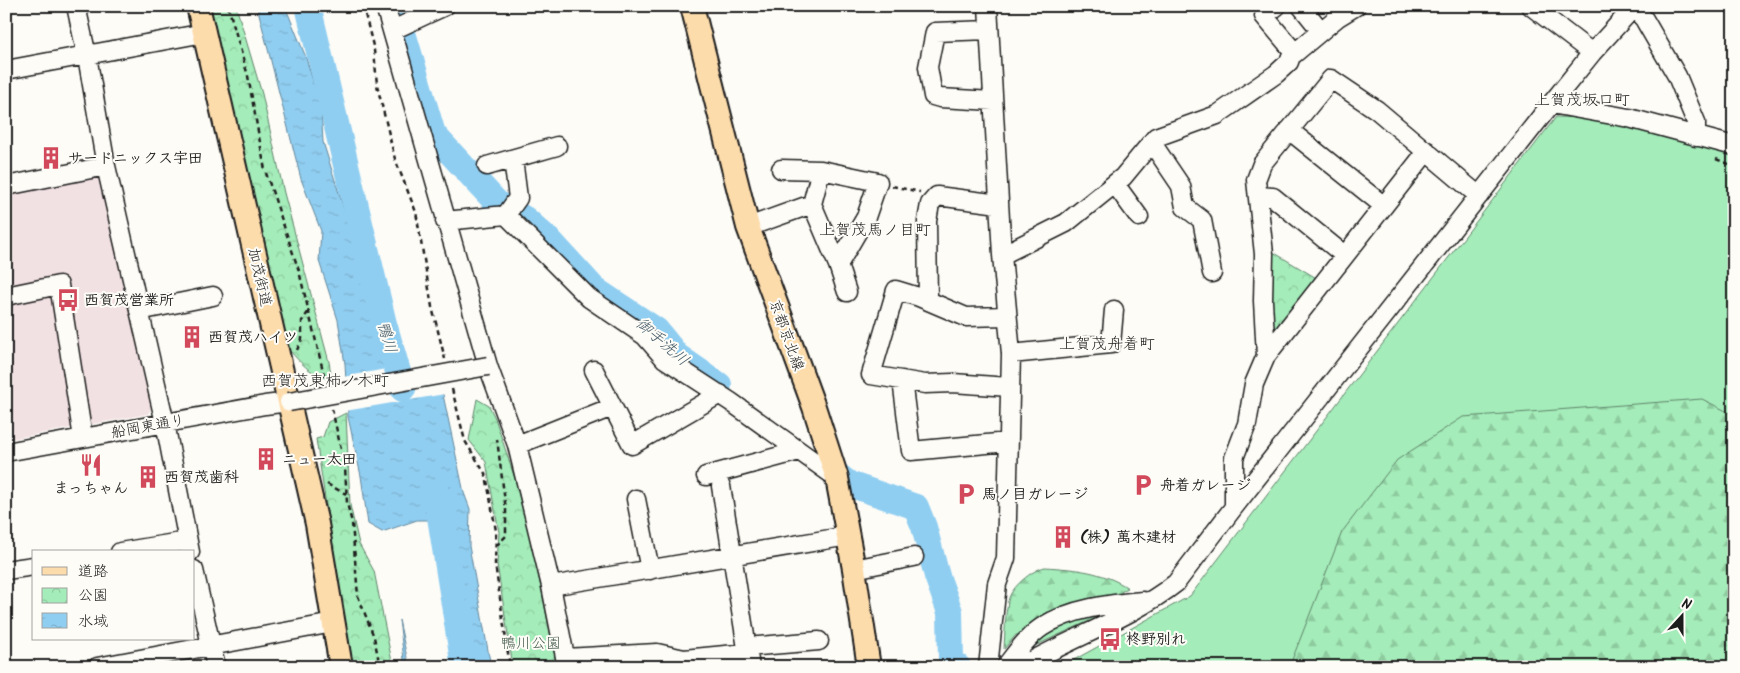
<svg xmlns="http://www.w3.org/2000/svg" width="1740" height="673" font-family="Kalam,'Klee One',sans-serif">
<defs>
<pattern id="forest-firs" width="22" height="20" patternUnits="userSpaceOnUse" patternTransform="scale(1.25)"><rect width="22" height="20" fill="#a4ecb9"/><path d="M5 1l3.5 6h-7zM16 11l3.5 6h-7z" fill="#8dca9e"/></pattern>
<pattern id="park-crowns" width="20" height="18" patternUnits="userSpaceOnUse" patternTransform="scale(1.25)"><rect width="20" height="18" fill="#a4ecb9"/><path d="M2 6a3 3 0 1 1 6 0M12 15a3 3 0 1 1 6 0" fill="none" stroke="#8dca9e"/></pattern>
<pattern id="water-ripples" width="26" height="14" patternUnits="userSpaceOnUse" patternTransform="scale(1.25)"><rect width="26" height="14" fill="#90cef1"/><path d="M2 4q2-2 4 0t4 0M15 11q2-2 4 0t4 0" fill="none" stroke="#7cb0ce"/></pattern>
</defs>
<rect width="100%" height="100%" fill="#fdfcf7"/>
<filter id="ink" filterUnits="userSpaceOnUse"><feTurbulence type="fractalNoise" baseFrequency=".02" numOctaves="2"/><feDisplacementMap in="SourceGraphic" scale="10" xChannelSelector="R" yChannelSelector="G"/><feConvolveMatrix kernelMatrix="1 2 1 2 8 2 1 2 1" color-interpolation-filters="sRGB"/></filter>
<g filter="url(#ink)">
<path fill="#f2e1e3" d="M97 178 106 184 153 406 148 414 6 440V195Z"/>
<path fill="#a4ecb9" stroke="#60846a" d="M1556 117 1589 118 1625 124 1734 152V667H1061L1190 596Z
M1113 610 1028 649 1051 628Z"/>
<path fill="url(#forest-firs)" stroke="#60846a" d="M1702 399 1734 415V667H1291L1290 665 1342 532 1397 460 1463 417Z
M1045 567C1075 569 1102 571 1128 588L1122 591 1120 596 1021 635H1016L1004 649C1005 633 1005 616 1008 601 1011 587 1032 570 1045 567Z"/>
<path fill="url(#park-crowns)" stroke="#60846a" d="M208 6H236L262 94 284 193 329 362 332 380C309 373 305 367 288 349Z
M1263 246 1323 282 1271 349Z
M477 399 489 406 495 418 516 482 536 563 557 667H513L497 564 499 532 486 462 469 440Z
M346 413 350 505 359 544 374 571 393 667H354L340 597 316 439 323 437 328 422Z"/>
<path fill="url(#water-ripples)" stroke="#62879c" d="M257 6H285L305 55 321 107 323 142 383 334 402 371 442 390 464 493 470 509 469 546 491 667H475L464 591 456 561 445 529 429 520H417L382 532 368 524 361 476 348 417 345 364 338 320 319 261 321 231 301 179Z
M399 620 409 667H405Z"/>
<path fill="#fdfcf7" d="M402 366 403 369 443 387 445 394 345 411 343 377Z"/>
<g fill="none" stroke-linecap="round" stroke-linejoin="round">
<path stroke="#90cef1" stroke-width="26" d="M308 6 384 324 403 389
M395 6 433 134 497 203 525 219 552 243 594 289 656 330 677 356 719 385
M822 463 849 484 916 507 924 527 937 576 950 612 951 660 958 667
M436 492 464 667"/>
<defs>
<path id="minor" d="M76 6 87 56 106 166 165 423 190 552
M385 6 488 366 517 445 551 586 567 667
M420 6 423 16 445 6
M988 6 1002 255
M1277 6 1264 16 1295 53
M1301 6 1321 31
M1531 6 1592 53
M1634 8 1644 19 1677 76 1696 122V137
M393 30 423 16
M989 30 935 32 928 67 933 96 940 98 993 101
M6 70 204 33
M1551 104 1629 118 1734 146
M1289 130 1384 206
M1152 143 1181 186 1185 207 1202 220 1212 273
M487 166 557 146
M781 169 821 170 878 182 866 217 838 265
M821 170 812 204 838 265 847 292
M1115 184 1139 217
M6 186 106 166
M1258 196 1273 197 1344 255
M506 215 518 198 513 159
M445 221 506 215 589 298 645 336 665 359 731 402 837 478
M748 227 812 204
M6 296 59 285 83 438
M928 300 927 221 930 204 937 196 999 204
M139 311 213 296
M1007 316 966 317 919 297 896 290 871 375 925 384 953 383 1009 387
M1011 354 1111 344 1114 310
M1266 356 1427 151
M594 370 632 445 720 394
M902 380 911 451 1008 442
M517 445 612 407
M6 452 265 405 289 402
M706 476 799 451
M721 486 750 667
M636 499 650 570
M1234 507V458L1247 424 1254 384 1266 356 1263 301 1264 254 1256 180 1262 164 1331 79 1377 110 1479 196
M120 552 187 541
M854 569 914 557
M6 570 34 566
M194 570 216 667
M551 586 848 536
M746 647 819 641
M565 658 657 653 684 659 746 653
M97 667 333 623
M988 667 997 584 1006 558 1011 354 1002 255 1066 223 1123 177 1156 137 1217 115 1276 74 1289 62 1291 56 1295 53 1338 17 1356 6
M1005 667C1016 653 1027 637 1042 627 1071 608 1110 604 1143 601
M1021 667C1072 637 1130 619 1176 583L1234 507 1551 104 1592 53 1635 6"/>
<path id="major" d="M198 6 317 524 341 667
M692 6 748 227 814 407 837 478 854 569 869 667"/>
</defs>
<use href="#minor" stroke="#1c1c1c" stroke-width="21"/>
<use href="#major" stroke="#1c1c1c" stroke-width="26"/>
<path stroke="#1c1c1c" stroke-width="2.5" stroke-dasharray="5 4" stroke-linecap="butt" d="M228 6 248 76 265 170 299 271 325 379
M363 6 374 50 377 85 395 159 416 212 432 307 445 359
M1716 159 1734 166
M892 186 920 192
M297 350 302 339V321L309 311
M452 389 465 441 486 475 496 531 495 564 510 667
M332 409 345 467 347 503 352 523 358 596 374 637 380 667
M327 484 346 494
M496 546 506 536V510L497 439"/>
<use href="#minor" stroke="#fdfcf7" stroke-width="18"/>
<use href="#major" stroke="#fddcac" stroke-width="22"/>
<defs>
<path id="minor-bridge" d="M289 402 488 366"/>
</defs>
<use href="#minor-bridge" stroke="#1c1c1c" stroke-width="21" stroke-linecap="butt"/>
<use href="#minor-bridge" stroke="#fdfcf7" stroke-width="18"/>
</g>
</g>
<defs>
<symbol id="building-bare" viewBox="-9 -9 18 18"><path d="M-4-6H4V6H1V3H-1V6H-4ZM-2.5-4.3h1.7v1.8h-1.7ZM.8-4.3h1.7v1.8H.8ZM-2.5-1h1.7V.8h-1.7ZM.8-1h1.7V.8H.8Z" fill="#d1495b" stroke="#fdfcf7" stroke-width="2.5" paint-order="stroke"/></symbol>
<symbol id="bus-bare" viewBox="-9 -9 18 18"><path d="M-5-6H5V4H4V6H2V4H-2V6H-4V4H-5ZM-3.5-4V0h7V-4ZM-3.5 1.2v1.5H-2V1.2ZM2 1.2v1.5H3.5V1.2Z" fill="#d1495b" stroke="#fdfcf7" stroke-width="2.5" paint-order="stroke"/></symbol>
<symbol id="restaurant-bare" viewBox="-9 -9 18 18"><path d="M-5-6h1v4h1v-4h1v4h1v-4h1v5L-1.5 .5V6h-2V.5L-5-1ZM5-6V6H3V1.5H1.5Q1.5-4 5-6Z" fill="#d1495b" stroke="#fdfcf7" stroke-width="2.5" paint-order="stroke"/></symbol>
<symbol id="parking-bare" viewBox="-9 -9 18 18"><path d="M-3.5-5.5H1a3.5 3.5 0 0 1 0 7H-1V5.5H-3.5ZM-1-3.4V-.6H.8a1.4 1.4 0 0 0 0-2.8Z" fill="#d1495b" stroke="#fdfcf7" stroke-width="2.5" paint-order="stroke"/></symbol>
</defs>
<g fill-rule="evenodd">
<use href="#building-bare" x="35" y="142" width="32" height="32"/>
<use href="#bus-bare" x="52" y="284" width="32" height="32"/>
<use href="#building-bare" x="176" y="321" width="32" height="32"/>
<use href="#building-bare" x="250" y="443" width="32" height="32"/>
<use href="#restaurant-bare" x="75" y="449" width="32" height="32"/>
<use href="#building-bare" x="132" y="461" width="32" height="32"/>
<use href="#parking-bare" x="1127" y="469" width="32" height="32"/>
<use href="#parking-bare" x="950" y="478" width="32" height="32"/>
<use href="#building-bare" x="1047" y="521" width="32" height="32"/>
<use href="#bus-bare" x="1094" y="623" width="32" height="32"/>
</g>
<g text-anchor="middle" stroke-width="4" stroke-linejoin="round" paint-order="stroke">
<g font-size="15" font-weight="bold" fill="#1c1c1c" stroke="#fdfcf7" text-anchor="start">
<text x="68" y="163">サードニックス宇田</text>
<text x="84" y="305">西賀茂営業所</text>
<text x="208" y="342">西賀茂ハイツ</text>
<text x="282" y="464">ニュー太田</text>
<text x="164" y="482">西賀茂歯科</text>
<text x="1160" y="490">舟着ガレージ</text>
<text x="91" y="493" text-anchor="middle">まっちゃん</text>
<text x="982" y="499">馬ノ目ガレージ</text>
<text x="1080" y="542">(株) 萬木建材</text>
<text x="1126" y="644">柊野別れ</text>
</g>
<g font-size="15" fill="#1c1c1c" stroke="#fdfcf7">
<text transform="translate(260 277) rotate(77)" y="5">加茂街道</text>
<text transform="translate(787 335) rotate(70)" y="5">京都京北線</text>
<text transform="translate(148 426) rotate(-10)" y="5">船岡東通り</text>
</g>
<g font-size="15" fill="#455a4b" stroke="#fdfcf7">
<text x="531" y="648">鴨川公園</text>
</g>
<g font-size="16" fill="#1c1c1c" stroke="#fdfcf7">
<text x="1582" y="105">上賀茂坂口町</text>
<text x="875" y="235">上賀茂馬ノ目町</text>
<text x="1107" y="349">上賀茂舟着町</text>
<text x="325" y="386">西賀茂東柿ノ木町</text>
</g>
<g font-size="16" font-style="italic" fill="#455a67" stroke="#fdfcf7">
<text transform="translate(388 337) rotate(74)" y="6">鴨川</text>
<text transform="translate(663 341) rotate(41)" y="6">御手洗川</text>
</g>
</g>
<rect width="1740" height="673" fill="none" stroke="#fdfcf7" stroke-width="25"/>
<rect x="12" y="12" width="1715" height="648" fill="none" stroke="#1c1c1c" stroke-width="2" filter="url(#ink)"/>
<rect x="32" y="550" width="162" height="90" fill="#fdfcf7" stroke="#a3a29f"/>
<rect x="42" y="567" width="25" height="8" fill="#fddcac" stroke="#a3a29f"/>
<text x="78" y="576" font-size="15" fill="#1c1c1c">道路</text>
<rect x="42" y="588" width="25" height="15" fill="url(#park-crowns)" stroke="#a3a29f"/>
<text x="78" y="600" font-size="15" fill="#1c1c1c">公園</text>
<rect x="42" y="613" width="25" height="15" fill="url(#water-ripples)" stroke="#a3a29f"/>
<text x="78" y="626" font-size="15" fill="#1c1c1c">水域</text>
<g transform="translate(1682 616) rotate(21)" stroke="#fdfcf7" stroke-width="4" paint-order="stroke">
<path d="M0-4L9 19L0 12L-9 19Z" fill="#1c1c1c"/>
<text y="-8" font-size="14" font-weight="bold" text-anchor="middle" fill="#1c1c1c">N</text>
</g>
</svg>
